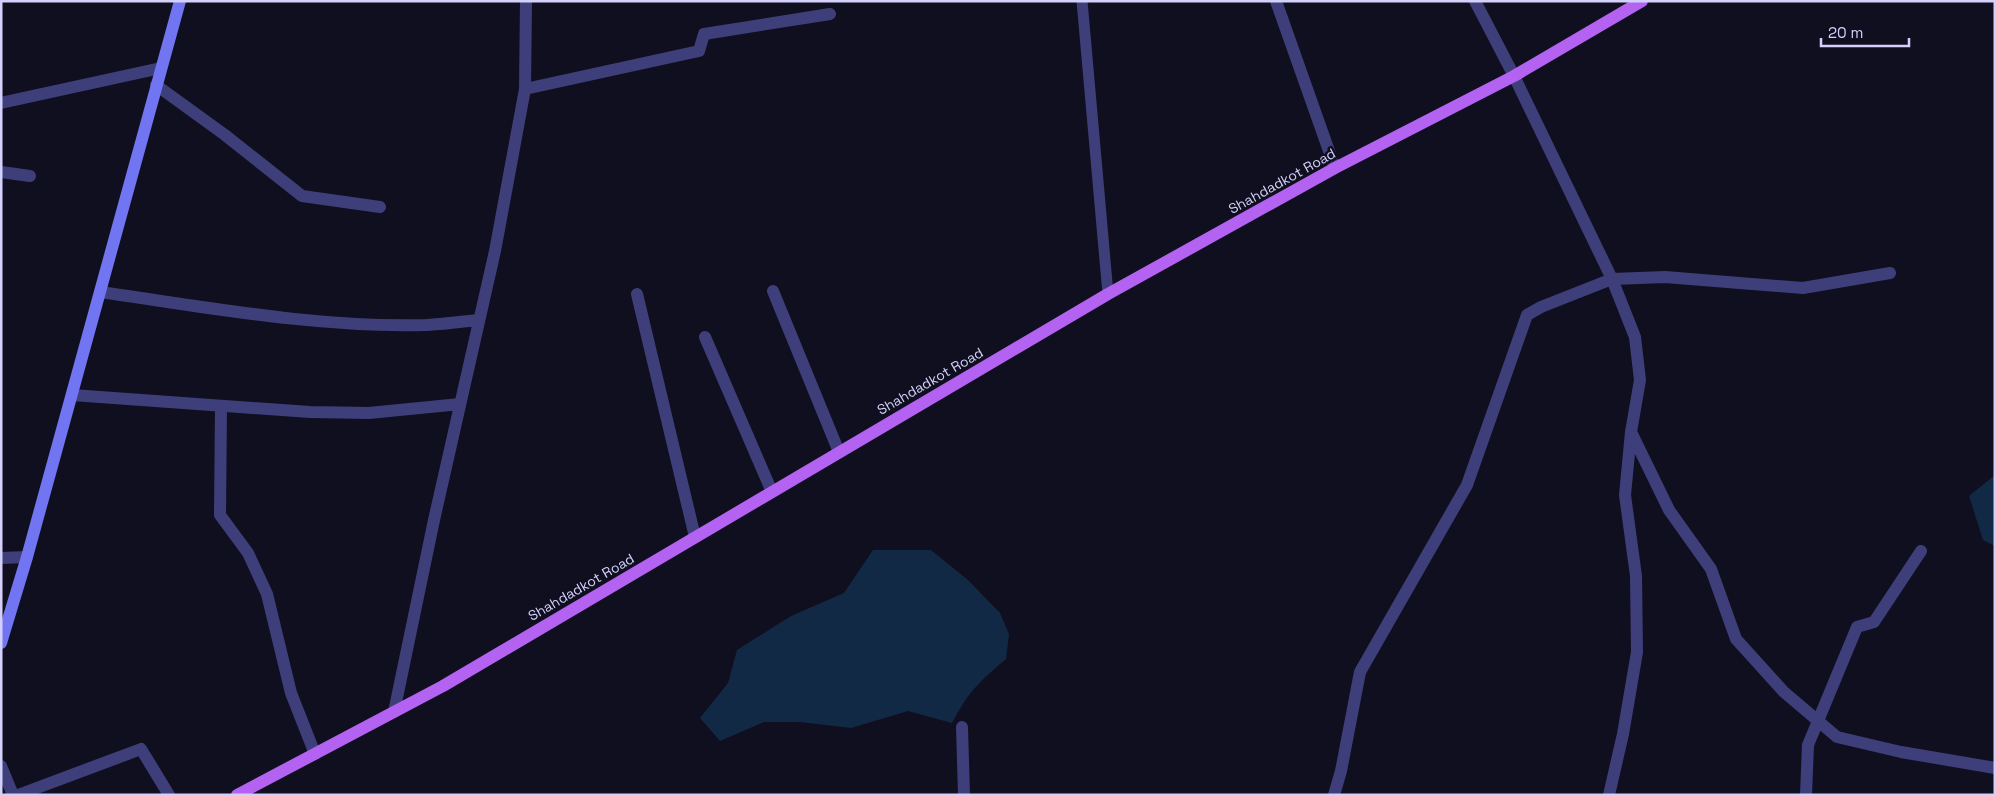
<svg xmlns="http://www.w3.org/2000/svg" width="1996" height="796" font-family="'Space Grotesk',sans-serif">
<rect width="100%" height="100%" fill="#100f1f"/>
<path fill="#122945" d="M1995 475V546L1983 540 1969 496Z
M873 550H931L968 580 1000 613 1009 634 1006 659C979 682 969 691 952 723L908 711 851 728 800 722H764L720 741 700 718 728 683 737 650 791 616 844 593Z"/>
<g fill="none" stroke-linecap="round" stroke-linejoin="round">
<path stroke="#3e3f7a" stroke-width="11" d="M1082 1 1108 294"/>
<path stroke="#3e3f7a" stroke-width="12" d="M1276 1 1335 168
M1475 1 1514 76 1612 279 1635 337 1640 380 1631 432 1625 495 1636 576 1637 652 1623 734 1609 795
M156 85 225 135 302 196 380 207
M525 89 699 51 704 34 830 14
M1 103 161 68
M1 172 30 176
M773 291 839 452
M100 292C206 307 318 328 426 325 444 324 461 322 479 320
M637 294 695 537
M705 337 772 492
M72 395 310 412 369 413 460 404
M221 407 220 515 248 553 267 594 291 693 315 754
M1631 432 1669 510 1711 569 1736 639 1784 692 1837 737 1901 752 1995 768
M1 558 27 557
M394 712 434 520 495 251 525 89 526 1
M962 727 964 795
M1 766 13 795
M18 795 141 749 169 795
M1334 795 1341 771 1360 672 1467 485 1527 315 1541 307 1612 279 1665 277 1803 288 1890 273
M1806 795 1808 745 1857 627 1874 622 1921 551"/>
<path stroke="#7175f2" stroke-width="12" d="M1 643 27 557 180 1"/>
<path stroke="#b362f1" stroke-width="12" d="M237 795 443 686 1108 294 1335 168 1514 76 1642 1"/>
</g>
<g text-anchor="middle" stroke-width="5" stroke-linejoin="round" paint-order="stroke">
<g font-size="14" fill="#d3d1fb" stroke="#100f1f">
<text transform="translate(1282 181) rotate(-29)" y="5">Shahdadkot Road</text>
<text transform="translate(930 381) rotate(-30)" y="5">Shahdadkot Road</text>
<text transform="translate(581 587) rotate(-30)" y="5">Shahdadkot Road</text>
</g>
</g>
<rect width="1996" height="796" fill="none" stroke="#d3d1fb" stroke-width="5"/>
<path d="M1821 38v8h88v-8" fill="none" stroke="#d3d1fb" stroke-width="2.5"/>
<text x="1828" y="38" font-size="15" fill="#d3d1fb" stroke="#100f1f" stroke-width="4" paint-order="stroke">20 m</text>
</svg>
